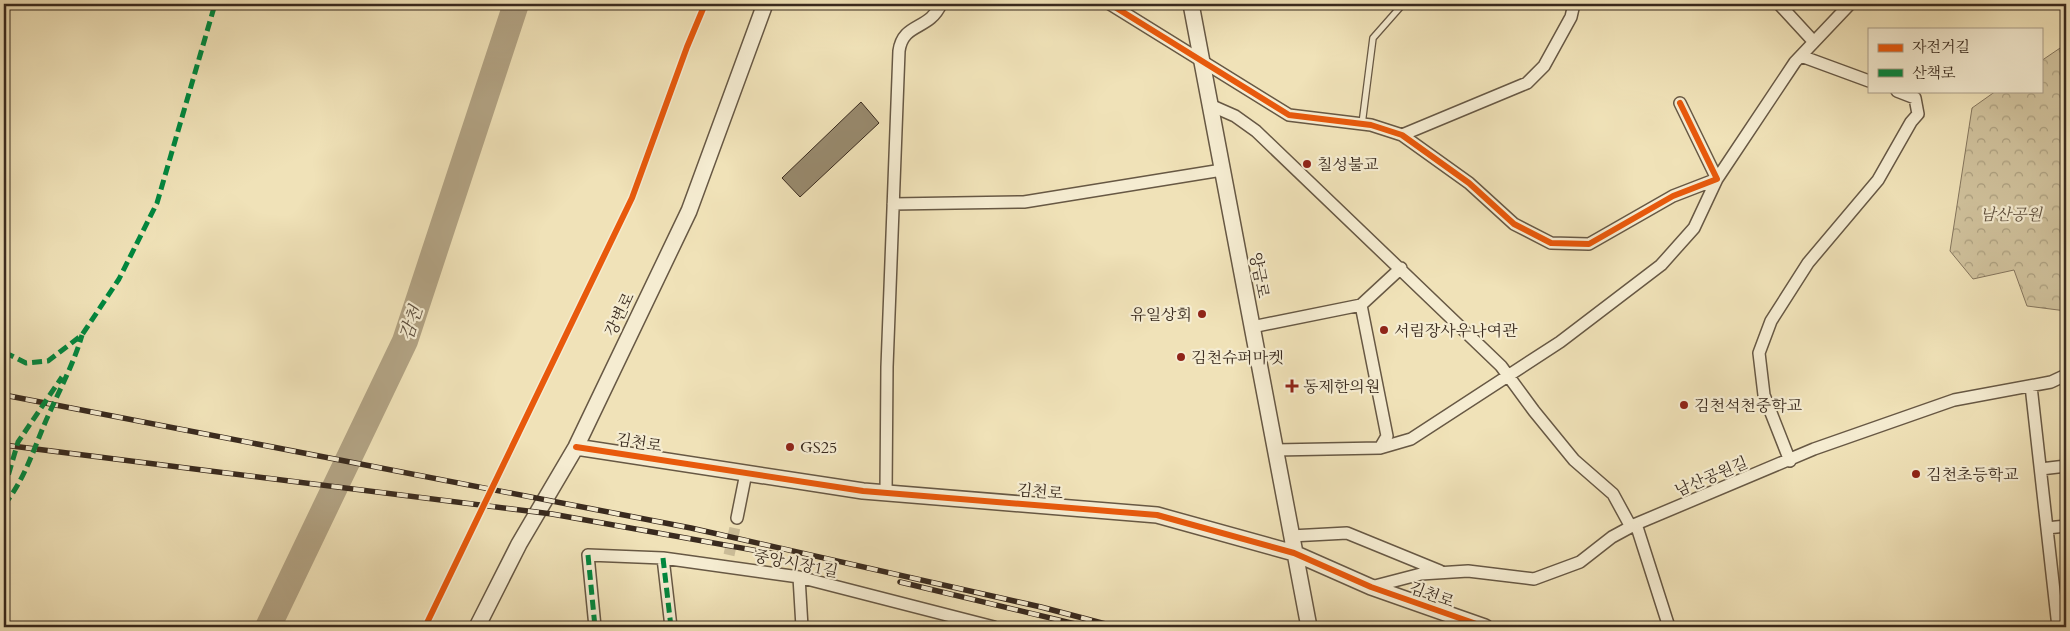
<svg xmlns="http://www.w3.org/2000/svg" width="2070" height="631" font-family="Cardo,'Noto Serif KR',serif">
<defs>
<pattern id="park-crowns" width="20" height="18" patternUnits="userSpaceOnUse" patternTransform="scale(1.25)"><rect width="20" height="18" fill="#d1c39e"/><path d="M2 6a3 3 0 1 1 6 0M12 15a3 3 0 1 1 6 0" fill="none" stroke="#ab9f80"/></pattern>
</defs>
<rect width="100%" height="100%" fill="#f0e2b8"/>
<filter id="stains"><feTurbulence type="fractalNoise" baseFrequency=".004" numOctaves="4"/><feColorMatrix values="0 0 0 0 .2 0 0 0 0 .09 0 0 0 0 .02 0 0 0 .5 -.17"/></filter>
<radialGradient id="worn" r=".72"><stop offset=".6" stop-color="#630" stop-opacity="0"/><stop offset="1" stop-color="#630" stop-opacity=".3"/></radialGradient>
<path fill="url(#park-crowns)" stroke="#85765e" d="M2066 44V311L2027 306 2014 270 1973 279 1950 251 1972 108 1996 91H2041V61Z"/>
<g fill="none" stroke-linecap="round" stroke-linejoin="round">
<path stroke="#b2a384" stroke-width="26" d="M268 627 405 341 516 4"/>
</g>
<path fill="#988a6e" stroke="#392a1e" d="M861 102 879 123 800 197 782 178Z"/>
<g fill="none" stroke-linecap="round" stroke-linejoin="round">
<path stroke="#cbbd99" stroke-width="11" stroke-dasharray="11 5.5" stroke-linecap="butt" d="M729 555 737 518"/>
<defs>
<path id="service" d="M1362 124 1373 38 1403 4"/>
<path id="minor" d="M1110 4 1289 115 1371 125 1402 135 1469 183 1514 224 1551 243 1589 244 1673 196 1717 179 1680 103
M1779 4 1814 42
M1801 56 1869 81
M1210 105 1235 116 1256 131 1501 366 1534 411 1574 460 1613 494 1631 527
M1402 135 1527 83 1544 66 1571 17 1574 4
M893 204 1024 202 1222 170
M1361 305 1387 436 1380 448
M1252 327 1361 305 1401 268
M2031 386 2058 627
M1275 450 1380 448 1411 439 1560 342 1661 265 1694 228 1717 179 1795 62 1850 4
M1790 461 1764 395 1759 353 1771 321 1808 263 1878 180 1911 122 1918 114 1915 98 1897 91
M2041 469 2066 466
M886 493 887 367 899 51C903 22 929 31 941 4
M737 518 746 473
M1636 524 1669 627
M2047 528 2066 526
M1291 536 1347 533 1440 571
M663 558 671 627
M799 577 802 627
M1371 587 1421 574 1468 571 1534 579 1580 562 1612 537 1636 524 1814 449 1954 400 2051 382 2066 375
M595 627 588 555 663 558 799 577 994 627"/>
<path id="tertiary" d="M1191 4 1309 627
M576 447 863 491 1157 515 1294 553 1371 587 1485 627
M477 627 519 544 576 447 689 211 765 4"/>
</defs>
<use href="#service" stroke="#675844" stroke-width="8"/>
<use href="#minor" stroke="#675844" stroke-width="14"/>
<use href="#tertiary" stroke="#675844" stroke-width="18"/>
<use href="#service" stroke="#f5ecd1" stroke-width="5.5"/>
<use href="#minor" stroke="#f5ecd1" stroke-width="11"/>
<use href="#tertiary" stroke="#f5ecd1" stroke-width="15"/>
<defs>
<path id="rail" d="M4 395 691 528 1041 607 1117 627
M4 445 552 514 781 555
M900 582 1088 627"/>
</defs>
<use href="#rail" stroke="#392a1e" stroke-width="5.5"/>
<use href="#rail" stroke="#f5ecd1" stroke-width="4" stroke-dasharray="11" stroke-linecap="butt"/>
<path stroke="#00873e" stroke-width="5" stroke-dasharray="10 5" stroke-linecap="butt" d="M4 355H10L26 363 48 361 82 335 119 279 157 203 215 4
M4 504 6 483 18 442 62 377
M4 505C26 478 34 447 48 416 60 389 74 363 82 335
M588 555 595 627
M663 558 671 627"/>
<defs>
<path id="cycleway" d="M1110 4 1289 115 1371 125 1402 135 1469 183 1514 224 1551 243 1589 244 1673 196 1717 179 1680 103
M576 447 863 491 1157 515 1294 553 1371 587 1485 627
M425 627 632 198 687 47 705 4"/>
</defs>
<use href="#cycleway" stroke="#f5ecd1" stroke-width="9"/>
<use href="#cycleway" stroke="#e8590c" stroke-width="6"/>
</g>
<g fill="#8f2418" stroke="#f5ecd1" stroke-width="2">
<circle cx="1307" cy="164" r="5"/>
<circle cx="1202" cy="314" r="5"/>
<circle cx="1384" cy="330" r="5"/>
<circle cx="1181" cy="357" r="5"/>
<path d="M1289.5 378.5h5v5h5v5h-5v5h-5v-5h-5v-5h5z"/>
<circle cx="1684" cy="405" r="5"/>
<circle cx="790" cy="447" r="5"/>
<circle cx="1916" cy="474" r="5"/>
</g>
<g text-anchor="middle" stroke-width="4.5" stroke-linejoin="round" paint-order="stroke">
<g font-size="16" fill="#392a1e" stroke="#f5ecd1" text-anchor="start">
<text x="1317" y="170">칠성불교</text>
<text x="1192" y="320" text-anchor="end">유일상회</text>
<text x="1394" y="336">서림장사우나여관</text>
<text x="1191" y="363">김천슈퍼마켓</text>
<text x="1303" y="392">동제한의원</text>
<text x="1694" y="411">김천석천중학교</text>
<text x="800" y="453">GS25</text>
<text x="1926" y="480">김천초등학교</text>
</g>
<g font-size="16" font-style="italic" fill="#5f503e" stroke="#f5ecd1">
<text x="2011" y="220">남산공원</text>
</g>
<g font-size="16" fill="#392a1e" stroke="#f5ecd1">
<text transform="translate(1260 275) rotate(79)" y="6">양금로</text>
<text transform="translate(619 314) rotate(-64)" y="6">강변로</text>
<text transform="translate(639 442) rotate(9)" y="6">김천로</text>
<text transform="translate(1711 476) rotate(-23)" y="6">남산공원길</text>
<text transform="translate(1040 491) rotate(5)" y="6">김천로</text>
<text transform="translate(796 563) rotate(11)" y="6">중앙시장1길</text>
<text transform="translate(1432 594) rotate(20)" y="6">김천로</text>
</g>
<g font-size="18" font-style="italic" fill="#5d4e3d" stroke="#f5ecd1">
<text transform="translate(411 323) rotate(-71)" y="6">감천</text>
</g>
</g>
<rect width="2070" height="631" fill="none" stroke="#f0e2b8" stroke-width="20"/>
<rect x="5" y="5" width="2060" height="621" fill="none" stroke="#392a1e" stroke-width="2.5"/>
<rect x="10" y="10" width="2050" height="611" fill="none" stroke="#392a1e"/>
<rect x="1868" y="28" width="175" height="65" fill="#f5ecd1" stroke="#aa9e89"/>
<rect x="1878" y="44" width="25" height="8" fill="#e8590c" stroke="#aa9e89"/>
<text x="1912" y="52" font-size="15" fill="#392a1e">자전거길</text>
<rect x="1878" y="69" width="25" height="8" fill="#00873e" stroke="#aa9e89"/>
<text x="1912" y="78" font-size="15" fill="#392a1e">산책로</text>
<rect width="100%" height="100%" filter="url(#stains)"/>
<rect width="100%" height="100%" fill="url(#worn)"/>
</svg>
